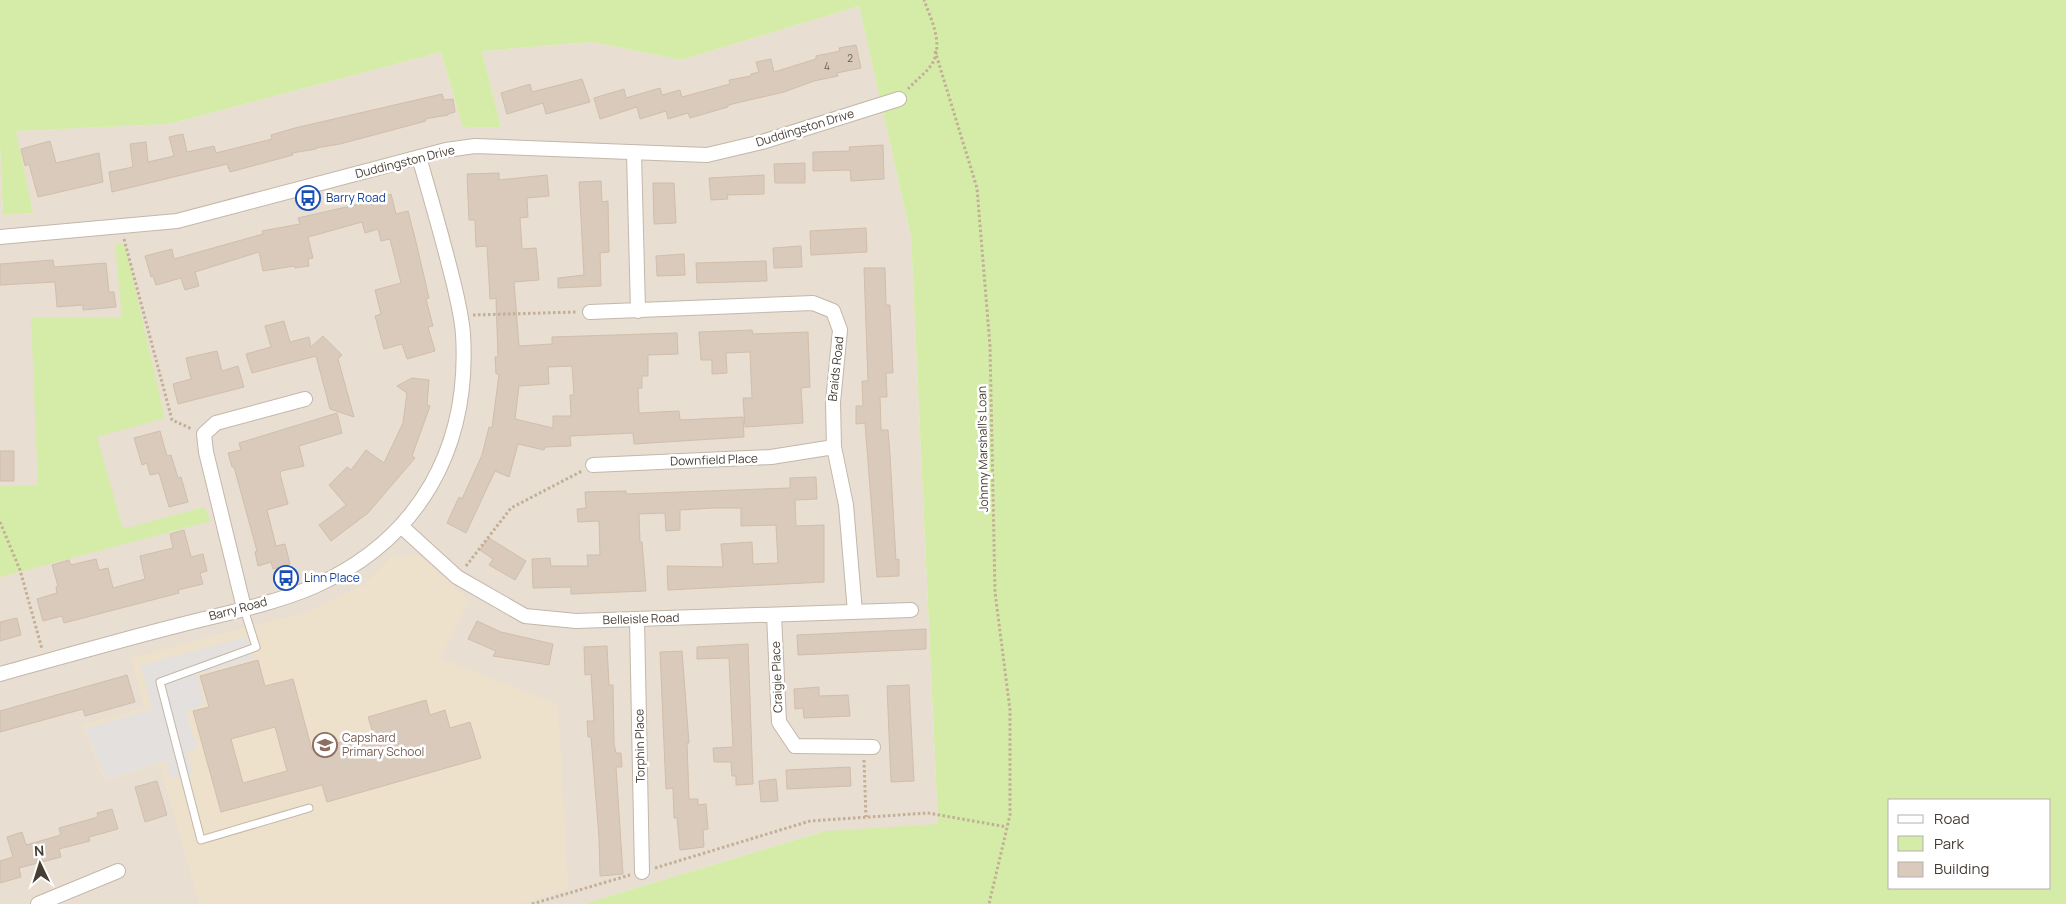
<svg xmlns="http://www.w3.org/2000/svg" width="2066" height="904" font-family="Manrope,sans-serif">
<rect width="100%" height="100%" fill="#f4ede4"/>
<path fill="#e8ded2" d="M859 6 911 236 938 825 825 831 583 904H0V146L3 215 33 213 15 131 169 124 441 52 463 128 501 127 482 51 592 42 681 60Z"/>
<path fill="#eee1cc" d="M393 555H419L469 600 440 658 558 705 568 889 521 904H199L160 765 104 781 81 725 144 707 131 658 306 612 364 585Z"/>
<path fill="#d5eca9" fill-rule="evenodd" d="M0 0H2066V904H583L825 831 938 824 911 236 859 6 681 60 592 42 482 51 501 127 463 128 441 52 169 124 16 131 33 213 3 215 0 146ZM1890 800H2050V888H1890Z
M115 244H125L165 418 97 437 123 529 204 507 211 521 0 577V486L38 485 31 318H122Z"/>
<path fill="#e4e0dd" d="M246 637 253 659 197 674 205 704 186 711 197 749 187 751 193 774 170 778 167 761 106 779 85 728 152 709 141 665Z"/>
<path fill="#d9cabb" stroke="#d1beab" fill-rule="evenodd" d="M856 45 861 68 837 73 838 76 814 81 784 92 728 105V107L690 118 688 113 668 119 666 111 640 119 637 107 600 119 594 98 624 89 626 98 660 88 662 95 680 90 682 97 730 84 729 80 751 76V74L759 72 756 62 771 59 774 72 816 59V56L840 51 839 48Z
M582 79 590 102 546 114 543 103 507 114 501 93 530 84 532 92Z
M442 94 444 100 453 99 455 112 448 114V115L425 119 426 121 340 144 316 148V149L292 153 293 155 230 172 227 164 112 192 109 172 133 167 130 144 146 142 148 162 174 156 169 137 183 134 187 152 214 146 216 153 272 139 271 135 295 128Z
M50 141 56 163 99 153 103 182 38 197 29 164 25 166 21 149Z
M883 145 884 179 851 181 850 170 813 171V152L850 151 849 147Z
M805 163V183H775L774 164Z
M499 173V180L547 175 549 196 527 198 528 217 520 218 522 249 536 248 539 280 514 282 519 346 552 344V337L677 333 678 354 648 355V376H642V388H638L639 413 679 411 680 420 743 417 744 437 634 444 633 433 570 436 571 446 545 447 544 450 518 444 509 477 495 471 466 533 447 523 459 497 462 499 482 455 489 427 492 428 499 374H496L495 357H498L496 298 490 299 487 246 476 247 475 220H469L467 174ZM572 366 574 395H570L571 416H553V428L515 419 519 386 549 384 548 367Z
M764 175V194L727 195 728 199 711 200 709 178Z
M601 181 602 202 608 201 609 252 600 253 601 286 558 288V278L584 275 579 182Z
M653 183H674L676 223 654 224Z
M391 194 396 214 408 211 416 242 429 298 426 299 433 326 428 327 435 351 407 359 402 344 384 349 375 316 381 314 375 290 401 283 390 239 381 241 378 229 365 233 362 222 308 237 313 258 308 259 309 266 295 268 294 266 263 271 259 252 195 272 199 286 185 290 181 278 156 285 153 276 151 277 145 256 172 249 174 259 263 234 262 231 300 224 298 218 368 202Z
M866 228 867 252 811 255 810 231Z
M801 246 802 267 774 268 773 248Z
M684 254 685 275 657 276 656 256Z
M53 260 54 267 106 263 109 292H114L116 307 83 310V305L57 307 55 282 0 285V264Z
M766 261 767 281 697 283 696 263Z
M864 268H885L886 305H890L893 373H886L887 397H880L881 430H888L890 455 896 560 899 559V576L877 577 865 423 856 424V406H863L862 381H868Z
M284 321 290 342 309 337 311 347 323 336 342 355 338 359 354 417 330 409 316 356 252 373 246 354 271 347 265 326Z
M752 330 753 334 808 332 810 387 801 388 803 423 745 427 743 398H752L750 352 726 353 727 373 712 374V360H701L699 332Z
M217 351 222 371 238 366 244 387 178 404 173 384 191 379 186 358Z
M412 378 429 380 427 405 430 406 412 456 415 458 368 513 331 541 319 525 346 505 329 485 347 467 351 470 366 450 384 463 403 423 407 393 397 386Z
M337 413 342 433 299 446 304 466 281 471 280 474 288 504 267 510 276 546 285 544 290 564 273 569 271 562 258 566 255 552 257 551 234 467H232L228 453 241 450 239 443Z
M160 431 167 456 171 455 178 478 181 477 188 502 169 507 159 473 150 475 147 463 142 465 134 438Z
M0 451H14V481H0Z
M816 477 817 499 795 500 796 526 824 525V582L668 590 667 566 723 567 721 544 752 542 753 564 778 563 776 525 741 526V508H713L680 510V530L666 531 665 513 639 514 640 542H642L646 591 571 594V587L533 588 532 559 550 558 551 566H588L587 555H600L599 521 578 522 577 509 586 508 585 492 626 491V494L790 488V478Z
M184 530 191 557 203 554 207 571 200 573 203 584 178 590 179 593 64 623 62 616 43 621 37 599 57 593 56 587 58 586 52 565 69 560 71 565 96 559 99 570 108 568 113 588 145 579 140 556 173 548 170 534Z
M489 538 526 561 515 580 489 565 493 559 480 550Z
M17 618 21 635 0 641V622Z
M477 621 501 632 553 644 549 665 493 656 496 651 468 639Z
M926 629V649L798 655 797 635Z
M748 644 753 784 736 785V776H732L731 762H714L713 748 733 747 729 658 697 659V647Z
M607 646 609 685H613L614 744 616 753H621L622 767H616L623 874 600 876 599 837 591 737H588L587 721H594L591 674 585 675 584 647Z
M682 651 689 743H687L689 799H698V805L706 804 708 829 703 830 704 847 680 850 677 818H674L673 788 666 789 660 652Z
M258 660 265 686 293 679 312 750 373 733 368 717 426 700 430 715 445 710 450 728 470 722 481 758 327 802 322 785 221 812 193 711 209 707 200 676ZM275 727 287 771 243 783 231 739Z
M127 675 135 702 85 716 83 709 0 732V711Z
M909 685 914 781 891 782 887 686Z
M819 687V696L848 695 850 716 804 718 803 708 795 709 794 689Z
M850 767 851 786 787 789 786 770Z
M776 779 778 801 761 802 759 781Z
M157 781 167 815 145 822 135 787Z
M112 809 118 829 89 837 90 841 59 849 61 857 19 868 21 877 0 883V861L13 857 7 837 22 832 26 845 61 835 59 828 98 817 97 813Z"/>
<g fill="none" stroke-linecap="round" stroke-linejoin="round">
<defs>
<path id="lane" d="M244 609 256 647 160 682 201 840 309 808"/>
<path id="street" d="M634 153 638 311
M0 237 177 221 446 150 475 146 707 155 762 142 899 99
M590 312 813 303 833 311 840 330 833 402 834 447 846 505 855 612
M593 465 771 457 834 447
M401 526 457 577 525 616 576 621 911 610
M244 608 206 452 204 434 216 423 305 399
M774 615 779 722 795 746 873 747
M637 620 642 872
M0 674C58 658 117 641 176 626 221 614 271 605 315 586 420 539 470 447 463 334 461 309 454 285 448 261 439 226 429 192 419 157
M38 904 118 871"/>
</defs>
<use href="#lane" stroke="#c3b7a9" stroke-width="9"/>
<use href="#street" stroke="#c3b7a9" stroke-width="16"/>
<path stroke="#c3ae96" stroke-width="3" stroke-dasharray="2.5 2.5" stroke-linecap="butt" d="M935 51 977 188 990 346 995 592 1010 710V815L989 904
M908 89C915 81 926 73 932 64 944 44 931 19 924 0
M124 239 172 420 192 429
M473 315 577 312
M0 522 20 570 42 649
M466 566 511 508 582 471
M864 760 866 817
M655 868 810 821 928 813 1007 827
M532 904 630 875"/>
<use href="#lane" stroke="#fff" stroke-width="7"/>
<use href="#street" stroke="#fff" stroke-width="14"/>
</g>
<defs>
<symbol id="bus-ring" viewBox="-11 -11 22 22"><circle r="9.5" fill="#fff" stroke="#1a4fb4" stroke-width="1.5"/><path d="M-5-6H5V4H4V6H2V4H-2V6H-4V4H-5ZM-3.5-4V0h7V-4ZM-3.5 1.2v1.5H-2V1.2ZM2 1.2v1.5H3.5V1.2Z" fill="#1a4fb4"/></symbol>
<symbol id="school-ring" viewBox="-11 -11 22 22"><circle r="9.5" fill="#fff" stroke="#8d6e63" stroke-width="1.5"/><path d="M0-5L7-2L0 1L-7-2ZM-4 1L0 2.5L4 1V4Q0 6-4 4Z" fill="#8d6e63"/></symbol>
</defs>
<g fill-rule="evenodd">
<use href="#bus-ring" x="294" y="184" width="28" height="28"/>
<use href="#bus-ring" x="272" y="564" width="28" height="28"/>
<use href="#school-ring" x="311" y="731" width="28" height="28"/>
</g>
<g text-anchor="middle" stroke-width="5" stroke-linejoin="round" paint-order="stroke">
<g font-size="10" fill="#6b6055">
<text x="850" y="62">2</text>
<text x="827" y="70">4</text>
</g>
<g font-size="12" fill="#463d33" stroke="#fff">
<text transform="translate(805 128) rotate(-17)" y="4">Duddingston Drive</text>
<text transform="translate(405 162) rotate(-14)" y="4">Duddingston Drive</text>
<text transform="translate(836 369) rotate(-84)" y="4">Braids Road</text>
<text transform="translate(983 449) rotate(-91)" y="4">Johnny Marshall's Loan</text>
<text transform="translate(714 460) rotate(-2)" y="4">Downfield Place</text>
<text transform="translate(238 609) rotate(-15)" y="4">Barry Road</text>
<text transform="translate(641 619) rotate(-2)" y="4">Belleisle Road</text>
<text transform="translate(777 677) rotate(-92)" y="4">Craigie Place</text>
<text transform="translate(640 746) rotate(-91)" y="4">Torphin Place</text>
</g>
<g font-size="12" fill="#164399" stroke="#fff" text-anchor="start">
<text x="326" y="202">Barry Road</text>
<text x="304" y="582">Linn Place</text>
</g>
<g font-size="12" fill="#785e54" stroke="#fff" text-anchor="start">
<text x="342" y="742">Capshard<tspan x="342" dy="14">Primary School</tspan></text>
</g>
</g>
<rect x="1888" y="799" width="162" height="90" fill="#ffffff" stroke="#b5b1ad"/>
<rect x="1898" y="815" width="25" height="8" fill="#ffffff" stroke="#b5b1ad"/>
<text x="1934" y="824" font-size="15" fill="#463d33">Road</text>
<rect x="1898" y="836" width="25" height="15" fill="#d5eca9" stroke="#b5b1ad"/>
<text x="1934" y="849" font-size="15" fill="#463d33">Park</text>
<rect x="1898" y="862" width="25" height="15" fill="#d9cabb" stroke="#b5b1ad"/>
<text x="1934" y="874" font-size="15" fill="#463d33">Building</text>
<g transform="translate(40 864) rotate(356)" stroke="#ffffff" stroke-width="4" paint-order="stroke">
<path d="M0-4L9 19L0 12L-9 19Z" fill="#463d33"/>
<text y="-8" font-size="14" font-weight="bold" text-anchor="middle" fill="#463d33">N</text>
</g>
</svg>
